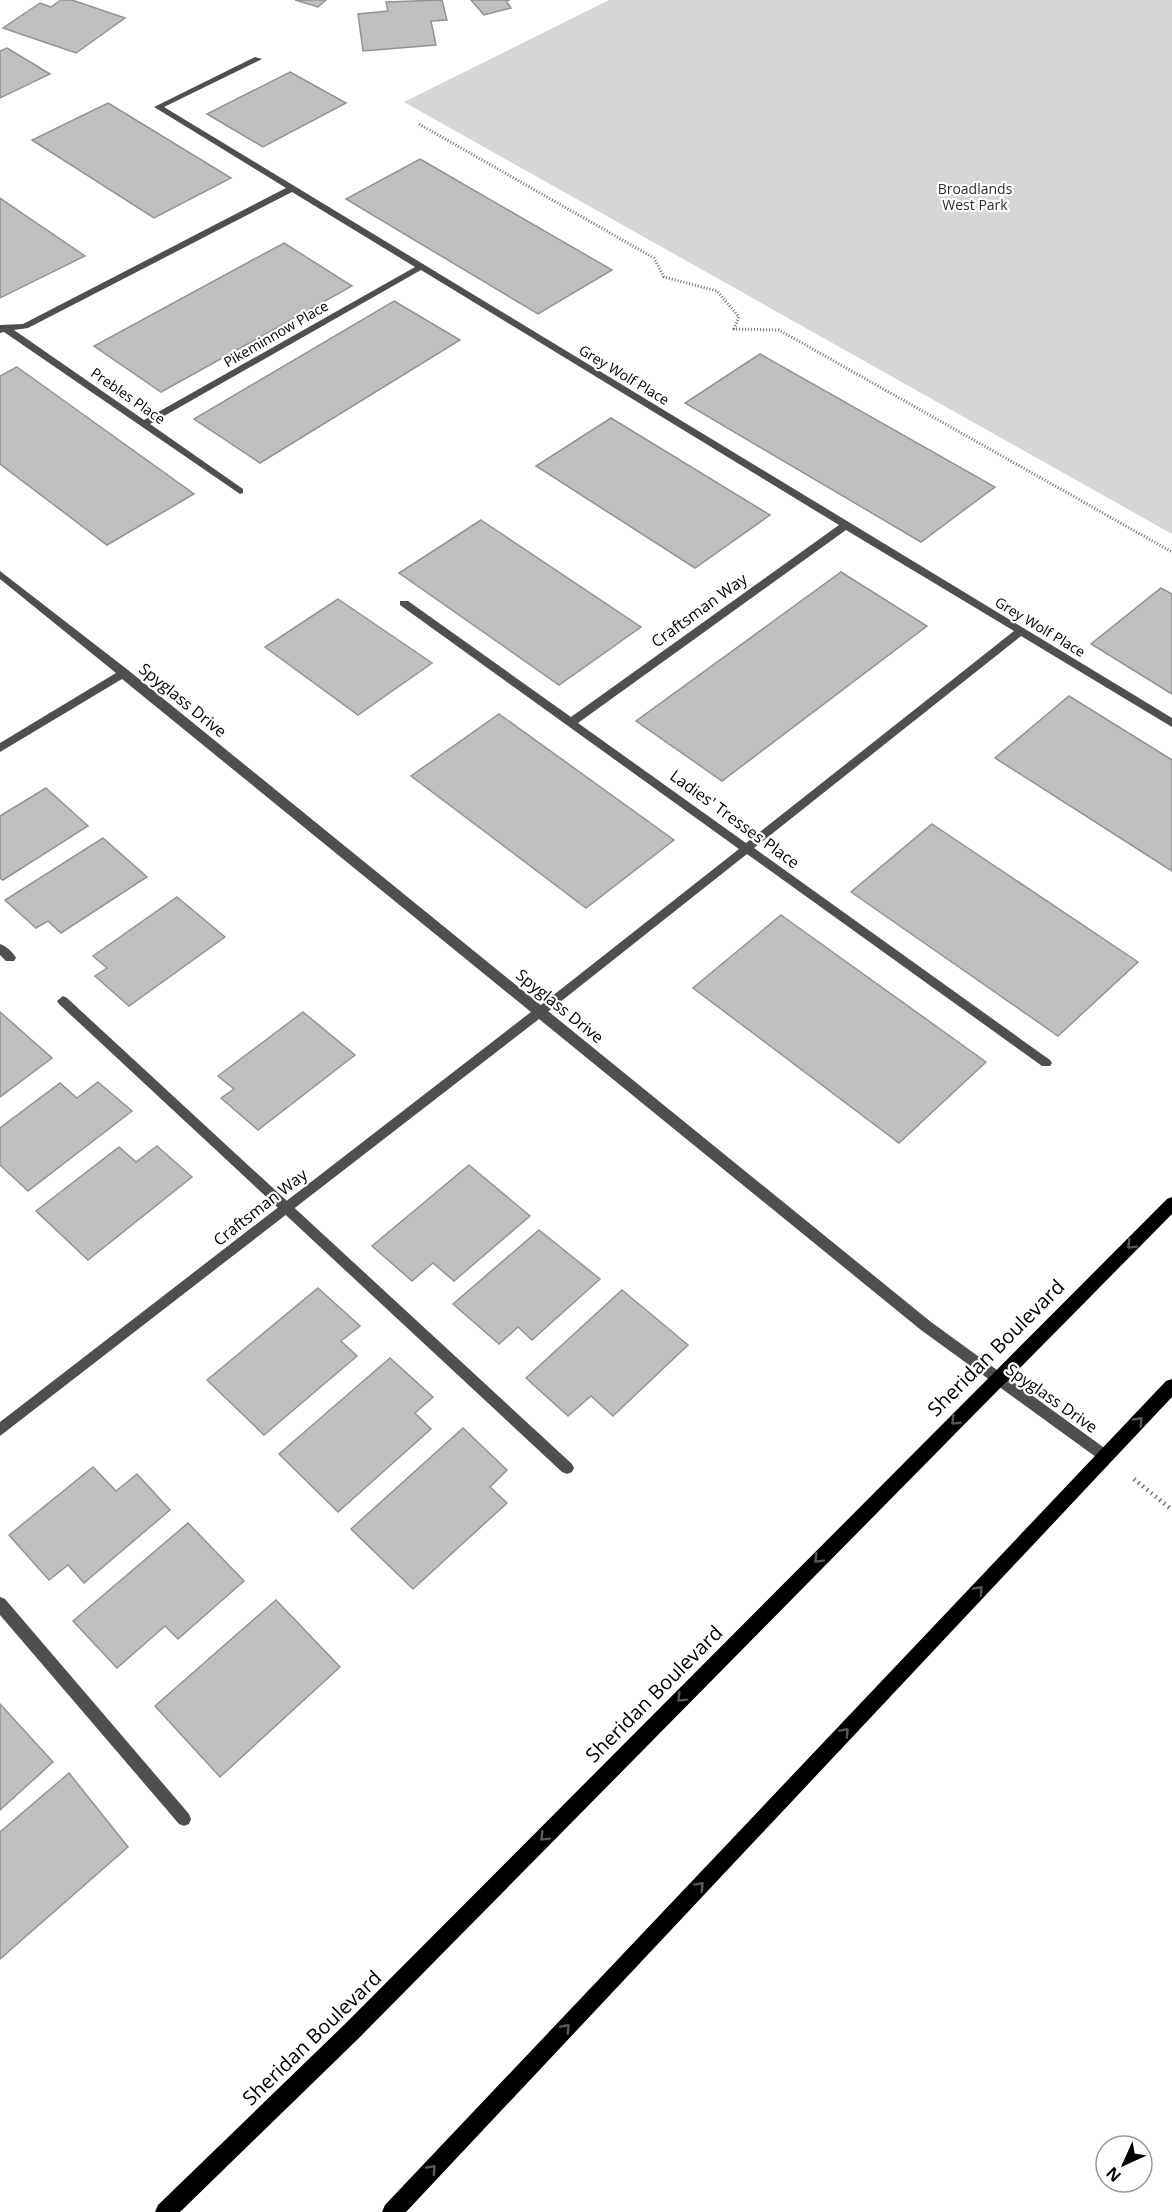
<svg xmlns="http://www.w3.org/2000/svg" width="1172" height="2212" font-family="'Open Sans',sans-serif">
<rect width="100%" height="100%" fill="#fff"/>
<path fill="#d6d6d6" d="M609 0H1172V534L404 102Z"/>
<path fill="#bfbfbf" stroke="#939393" stroke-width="1.5" d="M61 0H72L125 18 76 53 3 28 40 3 51 7Z
M295 0H326L318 7Z
M442 0 447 20 431 21 436 45 363 51 358 14 388 11 386 2Z
M471 0H510L506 1 511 8 484 15Z
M7 48 50 74 0 98V51Z
M290 72 346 103 263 147 207 114Z
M108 103 231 178 154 218 32 140Z
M420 159 612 270 538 314 346 199Z
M0 198 85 256 0 298Z
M284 243 352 286 161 392 94 346Z
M394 301 460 340 260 463 194 419Z
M760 354 995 487 921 542 685 403Z
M17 367 194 494 107 545 0 464V376Z
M611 418 770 515 695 568 536 466Z
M481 520 641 627 559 685 399 573Z
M841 572 927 626 722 781 636 721Z
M1161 588 1172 594V694L1091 644Z
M338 599 432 663 358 715 265 647Z
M1069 696 1172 760V871L995 758Z
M499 714 674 840 586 908 411 776Z
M46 788 88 826 3 880 0 878V816Z
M932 824 1138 962 1058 1036 851 892Z
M103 838 147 877 61 933 48 921 36 928 5 900Z
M177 897 225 937 129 1006 95 976 107 968 93 956Z
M781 915 986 1062 899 1143 693 988Z
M0 1012 52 1058 0 1097Z
M303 1012 355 1055 258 1130 221 1098 234 1089 218 1076Z
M98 1082 132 1111 28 1191 0 1165V1128L60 1083 77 1098Z
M157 1146 192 1177 88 1260 36 1211 119 1147 136 1162Z
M469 1165 530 1216 454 1281 433 1263 412 1281 372 1246Z
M539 1230 600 1279 532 1340 518 1327 499 1344 453 1304Z
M318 1288 360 1326 341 1341 357 1356 264 1435 207 1380Z
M622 1290 688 1345 613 1416 591 1396 568 1416 526 1378Z
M390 1358 433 1397 415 1413 431 1429 338 1512 279 1454Z
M463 1428 507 1470 490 1487 507 1503 413 1589 351 1529Z
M93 1467 116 1491 137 1474 170 1510 84 1583 68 1565 49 1580 9 1535Z
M188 1523 244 1581 178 1639 165 1626 117 1668 73 1621Z
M276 1600 340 1667 220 1777 155 1706Z
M0 1704 53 1762 0 1810Z
M69 1773 128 1847 0 1959V1832Z"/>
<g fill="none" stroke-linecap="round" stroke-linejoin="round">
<path stroke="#717171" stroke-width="3" stroke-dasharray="1 2" stroke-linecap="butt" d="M419 124 654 258 664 277 717 291 739 317 734 329 779 330 1172 552"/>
<path stroke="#717171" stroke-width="4.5" stroke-dasharray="1.5 4" stroke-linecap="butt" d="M1134 1479 1172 1510"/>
<path fill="#4f4f4f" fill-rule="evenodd" d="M255 57 262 59 164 107 1172 718V727L1021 636 754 848 1050 1060 1052 1063 1050 1066H1042L747 854 545 1014H537L535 1011 537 1008 739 849 400 605V601H408L571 717 839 525 421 270 150 424 243 489V493L240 494 4 332 0 333V325L23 324 286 188 154 107ZM292 192 415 267 144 420 14 330 28 328ZM846 530 1014 631 746 843 578 723Z
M0 944C6 946 13 952 16 958L14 961H6L0 955Z
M63 996 67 998 572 1464 574 1468 572 1472 567 1474 562 1472 59 1004 57 1001Z
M0 1597 5 1599 189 1814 191 1819 189 1824 184 1826 179 1824 0 1615Z"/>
<path fill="#4f4f4f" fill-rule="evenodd" d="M0 571 128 670 931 1322 1110 1452 1112 1456 1110 1460 1105 1462 1100 1460 921 1330 539 1019 0 1436V1422L531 1012 122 679 0 752V743L116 673 0 579Z"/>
<path fill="#000" fill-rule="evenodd" d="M1172 1197V1214L359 2038 180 2212H155L158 2205 345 2024 1167 1199Z
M1172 1379V1397L406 2212H382L385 2205 1166 1381Z"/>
</g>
<defs><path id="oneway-chevron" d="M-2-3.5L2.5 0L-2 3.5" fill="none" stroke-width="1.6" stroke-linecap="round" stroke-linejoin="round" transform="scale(1.5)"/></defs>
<g stroke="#595959">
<use href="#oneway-chevron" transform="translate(1131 1245) rotate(135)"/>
<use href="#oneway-chevron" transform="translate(955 1421) rotate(135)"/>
<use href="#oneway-chevron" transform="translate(1139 1421) rotate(-46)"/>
<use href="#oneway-chevron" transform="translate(818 1559) rotate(135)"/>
<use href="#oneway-chevron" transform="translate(979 1590) rotate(-47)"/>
<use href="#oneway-chevron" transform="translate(681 1698) rotate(135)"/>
<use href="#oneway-chevron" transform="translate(845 1732) rotate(-47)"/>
<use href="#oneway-chevron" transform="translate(544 1837) rotate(135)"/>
<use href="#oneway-chevron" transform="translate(700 1886) rotate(-47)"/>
<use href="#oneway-chevron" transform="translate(566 2028) rotate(-47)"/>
<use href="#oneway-chevron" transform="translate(432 2169) rotate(-47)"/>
</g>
<g text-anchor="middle" stroke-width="4.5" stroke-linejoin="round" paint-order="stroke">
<g font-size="14" fill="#2d2d2d" stroke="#fff">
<text x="975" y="194">Broadlands<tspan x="975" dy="16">West Park</tspan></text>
</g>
<g font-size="14" fill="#000" stroke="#fff">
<text transform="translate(276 334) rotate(-30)" y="5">Pikeminnow Place</text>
<text transform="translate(624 375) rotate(31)" y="5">Grey Wolf Place</text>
<text transform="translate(128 396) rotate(35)" y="5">Prebles Place</text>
<text transform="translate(1040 627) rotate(31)" y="5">Grey Wolf Place</text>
</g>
<g font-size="16" fill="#000" stroke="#fff">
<text transform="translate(699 610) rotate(-36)" y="6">Craftsman Way</text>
<text transform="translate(183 700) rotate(39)" y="6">Spyglass Drive</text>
<text transform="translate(735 819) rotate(36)" y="6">Ladies' Tresses Place</text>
<text transform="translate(560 1006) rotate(39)" y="6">Spyglass Drive</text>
<text transform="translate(260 1207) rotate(-38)" y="6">Craftsman Way</text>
<text transform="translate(1052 1398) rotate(35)" y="6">Spyglass Drive</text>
</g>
<g font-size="20" fill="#000" stroke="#fff">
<text transform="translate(996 1348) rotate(-45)" y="7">Sheridan Boulevard</text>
<text transform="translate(654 1694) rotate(-45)" y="7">Sheridan Boulevard</text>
<text transform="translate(312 2038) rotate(-44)" y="7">Sheridan Boulevard</text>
</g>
</g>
<g transform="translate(1124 2164) rotate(225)"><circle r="28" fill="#ffffff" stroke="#999999" stroke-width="1.5"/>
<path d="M0-4.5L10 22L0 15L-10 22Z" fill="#000000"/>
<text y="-9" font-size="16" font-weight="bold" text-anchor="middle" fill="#000000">N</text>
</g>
</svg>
